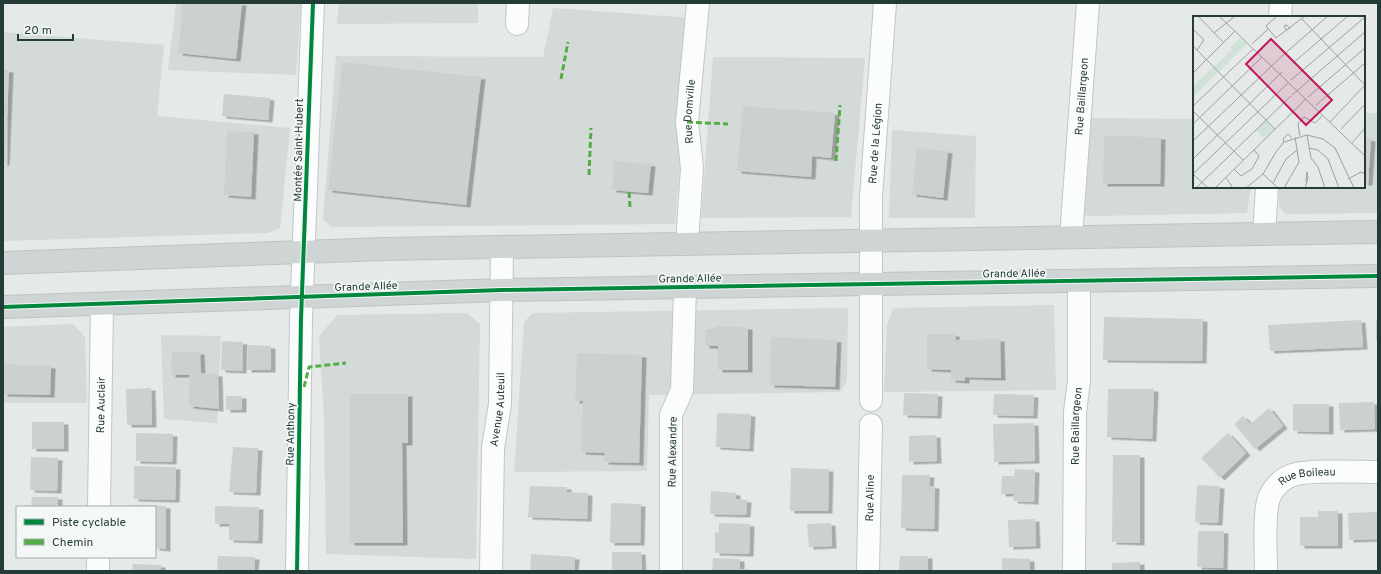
<svg xmlns="http://www.w3.org/2000/svg" width="1381" height="574" font-family="Overpass,sans-serif">
<defs>
<filter id="shadow"><feDropShadow dx="4.5" dy="2.5" stdDeviation="0" flood-color="#0004"/></filter>
</defs>
<rect width="100%" height="100%" fill="#e5e9e8"/>
<path fill="#d3dad8" d="M176 3H301L296 75 168 70Z
M339 3H478V23L337 24Z
M553 8 692 18 675 224 331 227 323 219 336 56 543 57Z
M3 32 164 45 157 116 290 128 280 228 268 233 3 241Z
M713 57 865 58 851 217 701 218Z
M1364 112 1378 114V213L1285 214 1279 206V187H1364Z
M1089 118 1194 119V187H1251L1247 213 1094 216 1083 215Z
M892 130 976 136 975 218H889Z
M1054 305 1056 390 884 392 887 326 893 308Z
M848 308 847 381 840 392 649 395 647 471 514 472 524 322 533 313Z
M467 313 480 324 476 559 326 554 324 417 319 336 337 315Z
M73 324 85 337 87 403H3V327Z
M161 335 221 336 217 423 164 419Z"/>
<path fill="#ccd1cf" filter="url(#shadow)" d="M183 3H242L236 59 178 53Z
M342 62 481 77 466 205 328 190Z
M3 70H9L5 163H3Z
M224 94 270 98 268 120 222 116Z
M743 106 835 113 831 158 812 156 811 177 737 171Z
M227 131 254 132 251 197 224 195Z
M1104 136 1161 137 1160 184H1103Z
M1364 138 1371 139 1368 183H1364Z
M917 148 948 151 943 198 912 194Z
M614 161 651 164 648 193 612 190Z
M1104 317 1203 319 1202 361 1103 360Z
M1361 320 1363 347 1270 351 1268 325Z
M1376 320H1378V341H1376Z
M715 326 748 327V370H718V346H705L706 329H715Z
M927 334H955L956 340 1000 339 1001 378 965 377V381L951 380V370L927 369Z
M771 337 837 340 835 387 770 385Z
M222 341 243 342 242 371 221 370Z
M248 345 271 346V370H247Z
M172 352H200L201 373 218 374 219 409 189 406V375H171Z
M577 353 642 355 639 463 604 462 605 453 581 452 583 401H575Z
M3 364 51 366 50 395 3 394Z
M151 388 152 425H127L126 389Z
M1108 389H1154L1152 439 1107 437Z
M904 393 938 394 937 416 903 415Z
M350 394H408V443H402L403 543H350Z
M994 394 1034 395 1033 416 993 415Z
M226 396H242V410H226Z
M1374 402 1375 429 1340 430 1339 403Z
M1293 404H1329V432L1293 431Z
M1269 408 1283 426 1255 449 1234 424 1243 416 1250 424Z
M717 413 751 414 749 449 716 447Z
M32 422H64V449H32Z
M1034 423 1035 461 994 462 993 424Z
M136 433 173 434 172 462 136 461Z
M1228 433 1246 453 1220 478 1201 458Z
M936 435 937 461 909 462V436Z
M233 447 258 448 256 493 229 492Z
M1113 455H1140V543L1112 542Z
M31 457 58 458 57 491 30 490Z
M134 466 176 467 175 500 134 499Z
M791 468 829 469 828 511H790Z
M1015 469 1035 470 1034 502 1013 501 1014 494H1001L1002 476H1014Z
M902 475H930L929 486H935L934 529 901 528Z
M1197 485 1220 486 1218 523 1195 522Z
M530 486 567 487V492L588 493 587 519 528 517Z
M711 491 736 493V499L747 500 746 515 710 514Z
M32 497H58V507H31Z
M611 503 641 504 640 543H610Z
M133 505 166 506V549L155 548V507H133Z
M215 506 259 507 258 541 229 540V524H215Z
M1318 511H1338V546H1300V517H1318Z
M1378 512V539L1349 540 1348 513Z
M1035 519 1036 546 1009 547 1008 520Z
M719 523 750 524 749 554 715 553V532L719 533Z
M831 523 832 546 809 547 807 524Z
M1198 531H1224L1223 568 1197 567Z
M612 552H641L642 571H612Z
M531 554 575 557 574 571H530Z
M218 556 255 557 254 571H217Z
M900 556H928V571H899Z
M713 558 740 559V569H748V571H712Z
M1002 558 1030 559V571H1002Z
M1140 562V571H1112V563Z
M133 564 161 565V571H132Z"/>
<g fill="none" stroke-linecap="round" stroke-linejoin="round">
<defs>
<g id="minor">
<path d="M1280 17 1281 3"/>
<path d="M517 24 518 3"/>
<path d="M1264 234 1267 187"/>
<path id="s1" d="M1071 237 1088 3"/>
<path id="s2" d="M687 244 692 168 687 122 698 3"/>
<path id="s3" d="M871 400V197L885 3"/>
<path id="s4" d="M99 507 102 304"/>
<path d="M98 571V557"/>
<path d="M297 571 301 319 313 3"/>
<path id="s5" d="M491 571 493 448 500 404 502 247"/>
<path d="M671 571V415L682 390 685 287"/>
<path id="s6" d="M868 571 871 425"/>
<path id="s7" d="M1074 571 1075 412 1079 381V281"/>
<path id="s8" d="M1266 571C1266 550 1264 527 1267 507 1268 494 1278 481 1290 476 1305 469 1358 472 1378 472"/>
</g>
<path id="major" d="M3 263 384 249 1378 232
M3 307 502 290 1378 276"/>
</defs>
<use href="#minor" stroke="#c2c6c5" stroke-width="24"/>
<use href="#major" stroke="#bdc5c4" stroke-width="24"/>
<use href="#minor" stroke="#fbfcfc" stroke-width="22"/>
<use href="#major" stroke="#ced5d4" stroke-width="22"/>
<path stroke="#53ac46" stroke-width="3" stroke-dasharray="6 3" stroke-linecap="butt" d="M561 79 568 42
M687 122 728 124
M836 161 840 105
M589 175 591 128
M629 192 630 207
M304 387 309 367 346 363"/>
<defs>
<path id="cycleway" d="M3 307 502 290 1378 276
M297 571 301 319 313 3"/>
</defs>
<use href="#cycleway" stroke="#f3f8f6" stroke-width="6"/>
<use href="#cycleway" stroke="#00873e" stroke-width="4"/>
</g>
<g text-anchor="middle" stroke-width="3.5" stroke-linejoin="round" paint-order="stroke">
<g font-size="11" fill="#253b38" stroke="#f3f8f6">
<text dy="4" stroke="none"><textPath href="#s1" startOffset="141">Rue Baillargeon</textPath></text>
<text dy="4" stroke="none"><textPath href="#s2" startOffset="133">Rue Domville</textPath></text>
<text dy="4" stroke="none"><textPath href="#s3" startOffset="257">Rue de la Légion</textPath></text>
<text transform="translate(298 150) rotate(-89)" y="4">Montée Saint-Hubert</text>
<text transform="translate(1014 273) rotate(-1)" y="4">Grande Allée</text>
<text transform="translate(690 278) rotate(-1)" y="4">Grande Allée</text>
<text transform="translate(366 286) rotate(-2)" y="4">Grande Allée</text>
<text dy="4" stroke="none"><textPath href="#s4" startOffset="102">Rue Auclair</textPath></text>
<text dy="4" stroke="none"><textPath href="#s5" startOffset="162">Avenue Auteuil</textPath></text>
<text dy="4" stroke="none"><textPath href="#s7" startOffset="145">Rue Baillargeon</textPath></text>
<text transform="translate(290 434) rotate(-89)" y="4">Rue Anthony</text>
<text transform="translate(672 452) rotate(-89)" y="4">Rue Alexandre</text>
<text dy="4" stroke="none"><textPath href="#s8" startOffset="121">Rue Boileau</textPath></text>
<text dy="4" stroke="none"><textPath href="#s6" startOffset="73">Rue Aline</textPath></text>
</g>
</g>
<g transform="translate(1193 16)">
<rect width="172" height="172" fill="#e5e9e8"/>
<path d="M47 22 54 28 0 81V70L39 34 37 32Z" fill="#d0e1d7"/>
<path d="M73 104 81 113 71 122 63 114Z" fill="#d0e1d7"/>
<path fill="none" stroke="#98a3a2" stroke-width="1" d="M5 0 30 26M26 0 172 140M84 0 73 10 83 22 112 0M109 3 172 69M0 13 11 24 4 34M94 15 91 10 94 9 97 13M21 17 42 0M59 28 75 13M0 30 82 113M100 47 155 0M0 57 42 15M98 64 172 1M99 79 172 16M115 81 172 32M123 89 172 47M0 90 60 33M0 95 50 144M137 106 172 69M0 108 69 41M148 113 172 88M114 119 118 142 125 151 132 172M107 120 105 108 111 101 122 107 130 99M0 125 89 40 135 0M91 126 90 123 95 118 99 122M159 127 172 112M116 132 125 134 135 143 146 172M0 143 89 56M41 153 48 160 59 153 66 140 61 134M0 158 96 66M0 158 15 172M70 158 85 172M33 162 40 172M155 163 168 156 172 158M80 167 93 143 104 134M3 172 98 80M22 172 113 83M53 172 70 158 83 136 91 126 114 119 130 123 142 132 161 172M91 172 106 146 102 121M112 172 115 162 114 156 113 166"/>
<path fill="#c2185b" fill-opacity="0.15" stroke="#c2185b" stroke-width="2" d="M78 23 139 84 113 109 53 48Z"/>
<rect width="172" height="172" fill="none" stroke="#253b38" stroke-width="2"/>
</g>
<rect width="1381" height="574" fill="none" stroke="#253b38" stroke-width="8"/>
<rect x="16" y="506" width="140" height="52" fill="#f3f8f6" stroke="#a1acaa"/>
<rect x="24" y="519" width="20" height="6" fill="#00873e" stroke="#a1acaa"/>
<text x="52" y="526" font-size="12" fill="#253b38">Piste cyclable</text>
<rect x="24" y="539" width="20" height="6" fill="#53ac46" stroke="#a1acaa"/>
<text x="52" y="546" font-size="12" fill="#253b38">Chemin</text>
<path d="M18 34v6h55v-6" fill="none" stroke="#253b38" stroke-width="2"/>
<text x="24" y="34" font-size="12" fill="#253b38" stroke="#f3f8f6" stroke-width="3" paint-order="stroke">20 m</text>
</svg>
